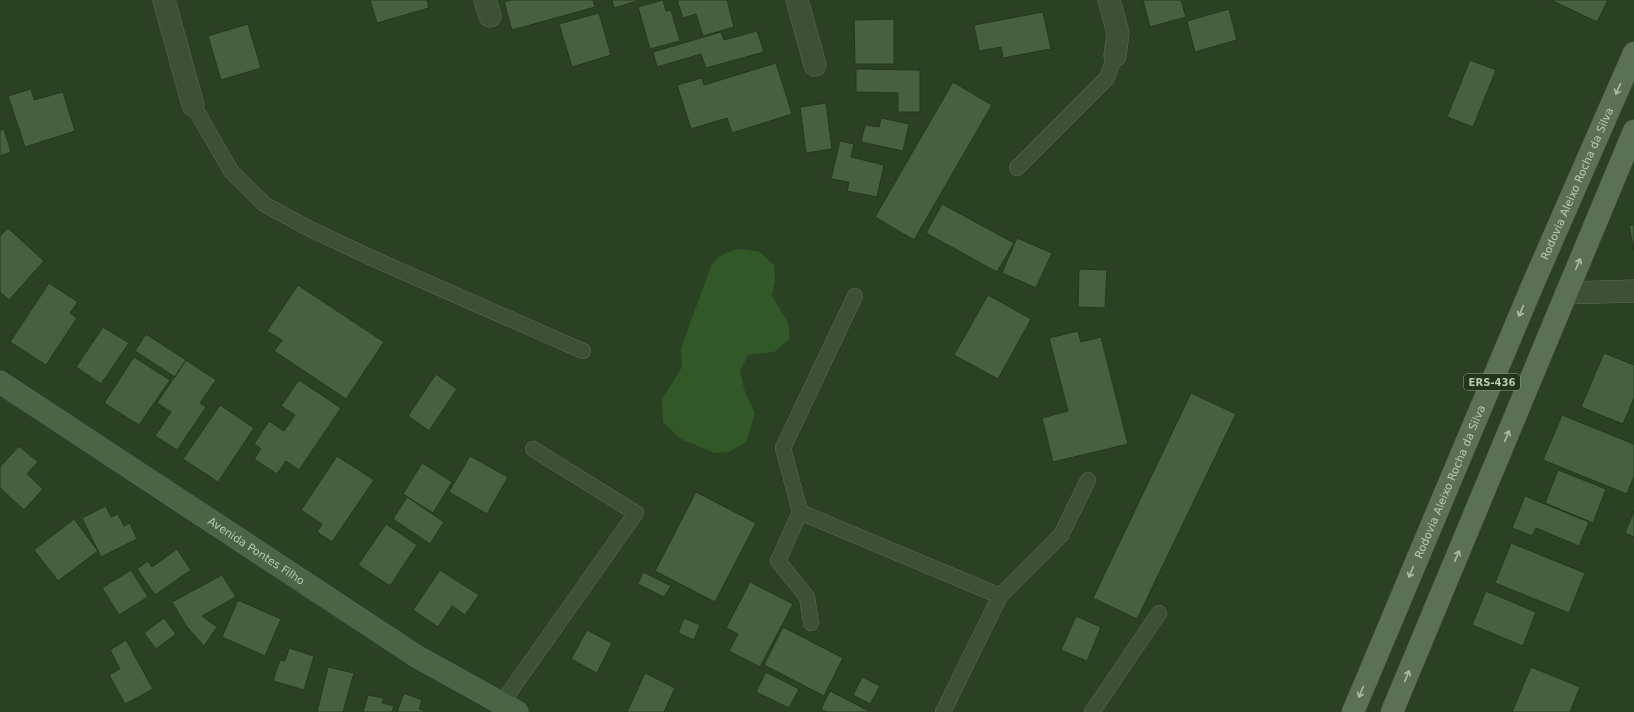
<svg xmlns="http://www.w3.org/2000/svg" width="1634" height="712" font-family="'DejaVu Sans',sans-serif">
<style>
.water{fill:#325828}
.building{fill:#47603f;stroke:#24381e}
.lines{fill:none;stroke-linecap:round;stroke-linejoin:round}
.lane-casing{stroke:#5b6e55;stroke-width:16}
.street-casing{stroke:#5b6e55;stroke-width:23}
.secondary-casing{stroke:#5b6e55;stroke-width:23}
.primary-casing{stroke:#495d44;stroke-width:23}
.lane{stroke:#3d5137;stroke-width:15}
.street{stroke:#3d5137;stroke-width:22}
.secondary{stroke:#4a6445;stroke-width:22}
.primary{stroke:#5b7155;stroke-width:22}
.oneway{stroke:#aabea6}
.labels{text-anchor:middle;stroke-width:4;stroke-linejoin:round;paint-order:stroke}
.shield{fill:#22361c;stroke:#8b9e86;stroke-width:1}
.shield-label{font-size:10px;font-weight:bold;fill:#b8cbb4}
.street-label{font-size:11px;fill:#b8cbb4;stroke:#22361c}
</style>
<rect width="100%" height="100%" fill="#2a4123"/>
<path class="water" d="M741,249l19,3 14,13 1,14 -3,17 16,26 2,17 -16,13 -26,3 -8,16 5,21 10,21 -9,29 -17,10 -14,1 -34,-14 -18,-17 -1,-23 20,-32 -1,-19 30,-82c7,-11 17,-15 30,-17z"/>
<path class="building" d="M370,0h57l2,8 -52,15z
M511,0h82l2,7 -83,23 -8,-28z
M612,0h25v1l-23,7z
M663,0l3,11 5,-1 9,31 -30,8 -12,-42z
M677,0h50l7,27 -31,9 -7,-22 -13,4z
M1143,0h38l5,17 -36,10z
M1551,0h57l-11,22z
M1229,9l8,31 -42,12 -8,-31z
M1043,12l8,37 -48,9 -2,-11 -22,4 -5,-26z
M599,13l12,42 -39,12 -13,-43z
M894,19v45h-39l-1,-44z
M248,24l13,44 -40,12 -13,-44z
M757,31l7,21 -58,16 -5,-14 -44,13 -4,-15 68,-20 3,8z
M1470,60l26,10 -23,57 -26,-10z
M776,63l16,51 -60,19 -5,-15 -36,11 -14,-44 25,-7 2,7z
M856,69l64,1v42h-22v-19l-42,-1z
M953,82l39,23 -78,135 -39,-23z
M31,89l3,11 29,-8 12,39 -50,16 -17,-51z
M826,103l6,46 -26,4 -6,-46z
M881,118l28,6 -6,27 -42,-9 4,-17 14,2z
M4,129l7,23 -11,4v-26z
M840,141l14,3 -3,13 33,8 -7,32 -30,-6 2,-9 -18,-3z
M942,204l72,39 -17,29 -71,-39z
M1629,225h5v26z
M8,228l36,33 -35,39 -9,-8v-56z
M1017,238l35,15 -16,35 -34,-15z
M1079,269l28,1 -2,38 -27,-1z
M49,283l29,19 -8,11 7,5 -31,47 -36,-23z
M298,285l86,57 -38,57 -72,-48 8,-11 -15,-9z
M988,295l43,24 -33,60 -44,-24z
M103,327l26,16 -28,41 -25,-17z
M1078,331l3,11 20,-5 27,107 -75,18 -11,-44 26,-7 -19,-73z
M146,334l40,26 -11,17 -40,-26z
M1604,353l30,12v33l-11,26 -42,-17z
M134,357l36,23 -31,45 -35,-22z
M186,360l30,20 -16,23 6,4 -29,43 -22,-14 16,-24 -14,-9z
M436,374l21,15 -28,42 -21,-15z
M299,380l42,28 -42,62 -13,-9 -9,13 -23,-15 7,-10 -7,-5 15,-23 15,10 11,-16 -14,-9z
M1191,393l45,21 -99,205 -44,-21z
M220,405l34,23 -36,54 -35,-23z
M1562,415l72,29v32l-7,18 -84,-34z
M19,446l19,16 -11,12 16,15 -19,21 -24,-22v-21z
M337,456l37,24 -42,62 -15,-10 5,-8 -21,-14z
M470,456l38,21 -21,37 -38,-22z
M422,463l30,19 -19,31 -30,-19z
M1558,470l48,19 -13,34 -48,-20z
M696,492l60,31 -41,79 -60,-31z
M1525,496l64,26 -10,24 -43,-18 -4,8 -20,-8z
M407,497l37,25 -14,22 -37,-25z
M106,506l5,11 7,-3 6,12 6,-3 7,16 -36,18 -19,-39z
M1634,511v26l-9,-4z
M74,519l24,32 -40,30 -24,-31z
M386,524l31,21 -27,41 -32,-21z
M1511,543l74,30 -16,40 -74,-30z
M177,549l14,21 -36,25 -18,-26 11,-8 4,6z
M131,570l17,27 -29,18 -17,-27z
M440,570l39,25 -14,20 -13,-9 -14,21 -25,-17z
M643,572l28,14 -7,11 -26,-13z
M222,575l14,22 -34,19 15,11 -13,19 -17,-19 -15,-25z
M750,582l43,22 -33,63 -31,-16 9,-17 -12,-6z
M1486,591l50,21 -13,34 -51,-21z
M238,600l43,19 -16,37 -43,-19z
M1076,616l25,11 -14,34 -26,-11z
M164,618l12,16 -20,15 -12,-16z
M684,618l16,7 -6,15 -16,-7z
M783,627l60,31 -19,38 -60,-31z
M587,630l25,13 -15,30 -26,-14z
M126,640l27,49 -28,15 -16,-29 11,-6 -10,-19z
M289,648l25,8 -10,34 -31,-9 7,-21 5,1z
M328,667l26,6 -11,39h-26z
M1531,667l49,20 -10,25h-58z
M766,672l33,17 -10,19 -33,-16z
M645,673l30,15 -11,24h-37z
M862,677l18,9 -10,18 -17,-9z
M830,691l41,21h-44l-6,-3z
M404,693l18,7 -3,9 9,3h-31z
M368,695l16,3 -2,5 12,3 -2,6h-29z"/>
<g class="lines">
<g class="lane-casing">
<path id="lane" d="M193,105l38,66 33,33 42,23 70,33 207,91
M1017,168l90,-90 8,-22
M800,512l-17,-64 72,-152
M811,623l-4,-26 -29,-36 22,-49 200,84
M501,704l135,-191 -103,-64
M943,712l57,-116 61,-61 27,-55
M1092,712l67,-99"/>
</g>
<g class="street-casing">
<path id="street" d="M164,0l29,105
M485,0l5,16
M797,0l18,65
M1109,0l9,33 -3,23
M1566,293l68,-2"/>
</g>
<g class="secondary-casing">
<g id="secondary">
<path id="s1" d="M0,382l416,274 101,56"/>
</g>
</g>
<g class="primary-casing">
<g id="primary">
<path id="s2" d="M1353,712l180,-428 101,-231"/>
<path d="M1392,712l242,-581"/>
</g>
</g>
<use href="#lane" class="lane"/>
<use href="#street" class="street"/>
<use href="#secondary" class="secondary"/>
<use href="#primary" class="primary"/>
</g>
<defs><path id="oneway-shaft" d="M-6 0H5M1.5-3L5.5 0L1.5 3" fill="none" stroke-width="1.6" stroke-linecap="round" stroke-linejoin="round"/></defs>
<g class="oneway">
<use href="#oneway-shaft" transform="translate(1618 89) rotate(114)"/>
<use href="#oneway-shaft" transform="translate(1578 264) rotate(-67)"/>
<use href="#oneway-shaft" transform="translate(1521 311) rotate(113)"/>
<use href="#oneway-shaft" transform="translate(1507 436) rotate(-67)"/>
<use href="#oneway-shaft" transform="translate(1457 556) rotate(-67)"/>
<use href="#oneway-shaft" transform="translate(1411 572) rotate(113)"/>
<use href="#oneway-shaft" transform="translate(1407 676) rotate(-67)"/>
<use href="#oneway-shaft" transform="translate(1361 692) rotate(113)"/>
</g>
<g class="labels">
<rect class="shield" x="1464" y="374" width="56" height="16" rx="3"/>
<g class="shield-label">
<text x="1492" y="386">ERS-436</text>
</g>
<g class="street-label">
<text dy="4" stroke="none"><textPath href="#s2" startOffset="574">Rodovia Aleixo Rocha da Silva</textPath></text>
<text dy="4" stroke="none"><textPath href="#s2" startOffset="250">Rodovia Aleixo Rocha da Silva</textPath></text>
<text dy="4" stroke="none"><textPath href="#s1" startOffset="307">Avenida Pontes Filho</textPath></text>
</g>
</g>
</svg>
